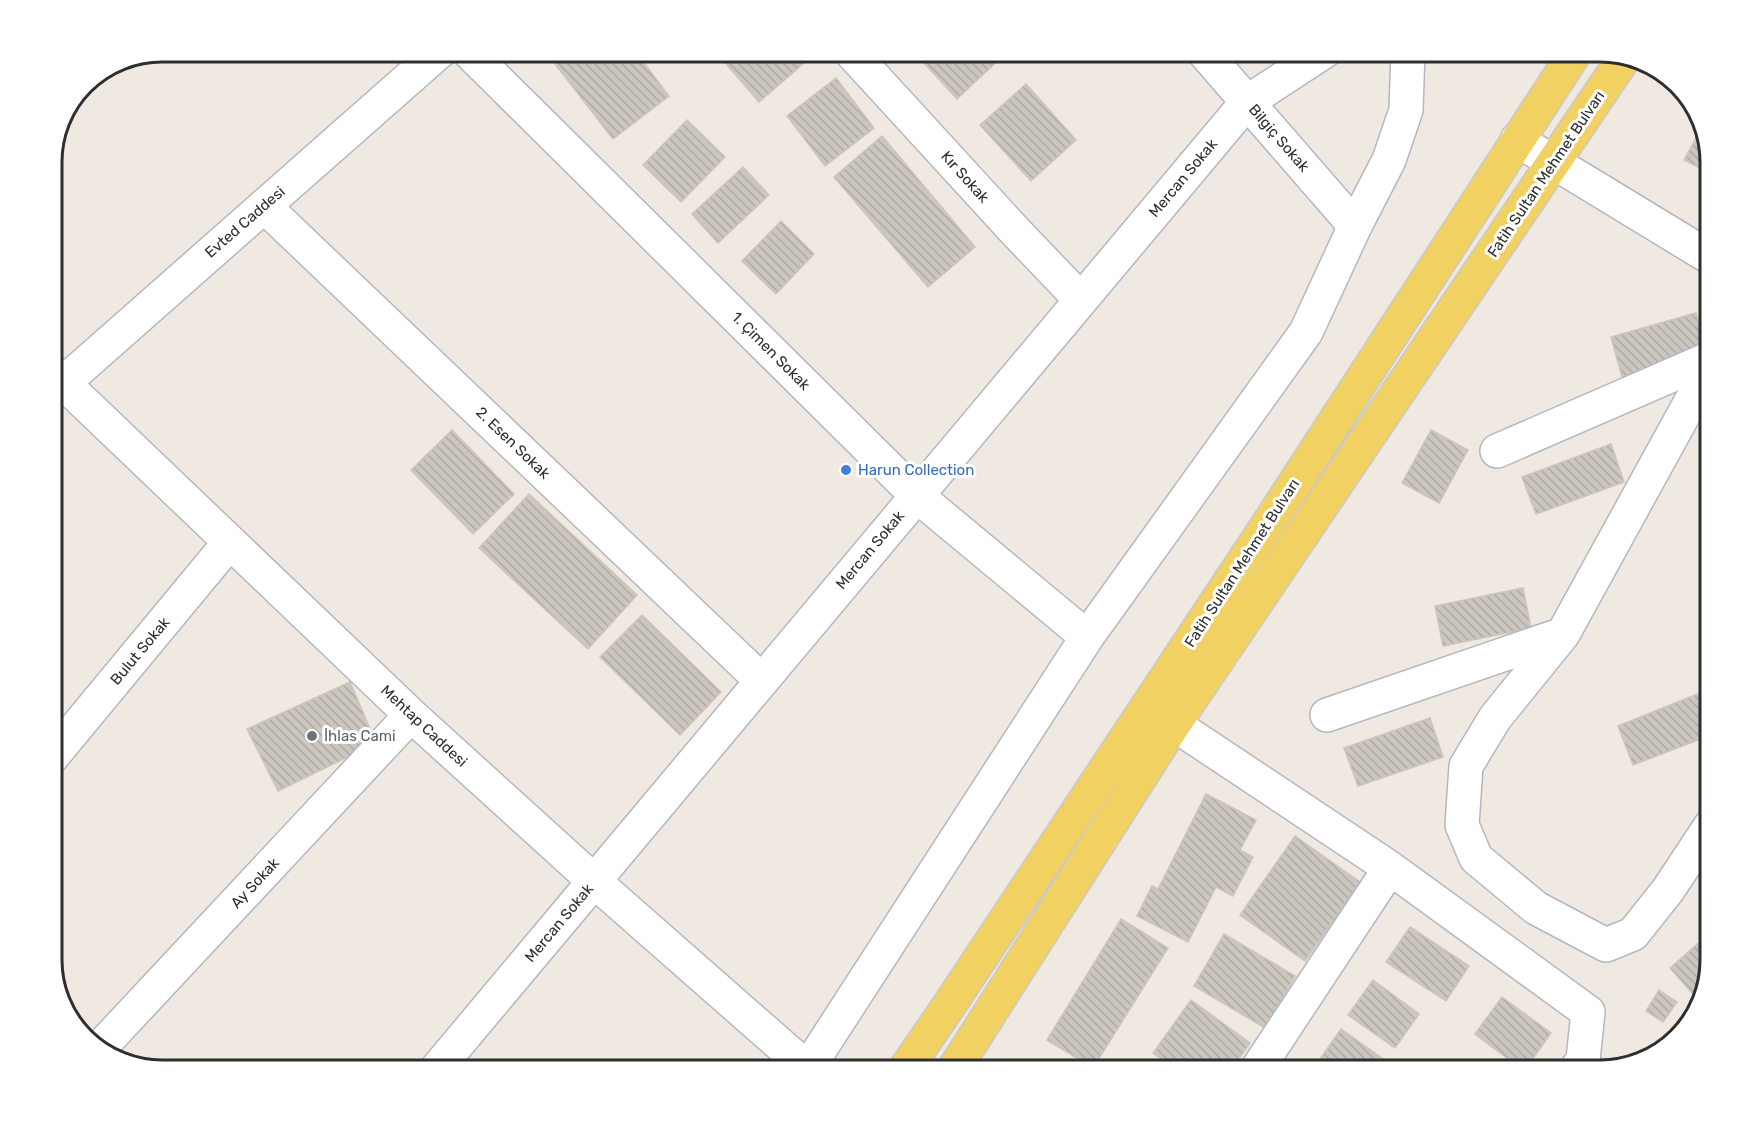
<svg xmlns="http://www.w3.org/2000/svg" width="1762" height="1122" font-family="Rubik,sans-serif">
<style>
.building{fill:url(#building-back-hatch);stroke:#cbc5ba;stroke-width:1.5}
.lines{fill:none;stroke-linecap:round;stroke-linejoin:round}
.minor-casing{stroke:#b4b7c1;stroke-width:36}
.major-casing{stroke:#c9c9c9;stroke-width:36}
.minor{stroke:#fff;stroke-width:33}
.major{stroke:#f2d163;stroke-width:33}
.shop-dot{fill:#3f7fe0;stroke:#fff;stroke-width:2}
.worship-dot{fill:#6b7280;stroke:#fff;stroke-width:2}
.labels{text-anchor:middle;stroke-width:6;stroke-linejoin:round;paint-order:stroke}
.street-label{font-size:15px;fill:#2e2e2e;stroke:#fff}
.shop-label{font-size:15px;fill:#366cbe;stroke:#fff;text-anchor:start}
.worship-label{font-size:15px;fill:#5b616d;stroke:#fff;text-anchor:start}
.rim{fill:none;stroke:#2e2e2e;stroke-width:3}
</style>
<defs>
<pattern id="building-back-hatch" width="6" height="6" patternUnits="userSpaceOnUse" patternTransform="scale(1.5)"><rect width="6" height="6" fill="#cbc7bf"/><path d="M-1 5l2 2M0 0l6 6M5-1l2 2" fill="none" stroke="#afaba4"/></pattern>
</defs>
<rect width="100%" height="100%" fill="#efe9e1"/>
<path class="building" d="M554,51h81l34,45 -56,43 -65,-84z
M715,51h79l10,12 -45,39z
M913,51h87l4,4 -47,44z
M836,78l38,50 -49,38 -38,-50z
M1026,84l50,56 -45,41 -51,-56z
M687,120l38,37 -44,45 -38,-37z
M1702,127l9,34 -1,12 -26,-13z
M882,136l93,111 -47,40 -94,-110z
M743,167l26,28 -51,48 -26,-29z
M781,221l33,33 -38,40 -34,-33z
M1696,313l11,41 -85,23 -11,-40z
M452,430l62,64 -41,40 -62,-64z
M1431,430l37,20 -29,53 -37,-20z
M1611,444l13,38 -88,32 -14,-37z
M529,494l108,101 -49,54 -109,-101z
M1523,588l8,40 -88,18 -8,-40z
M642,615l79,77 -41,43 -80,-78z
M350,682l26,61 -98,48 -31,-62z
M1705,691l6,16v28l-78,30 -15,-39z
M1430,718l13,39 -85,29 -14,-38z
M1206,794l50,26 -16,30 13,7 -20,39 -17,-9 -28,55 -51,-26 15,-30 6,3z
M1295,836l65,46 -55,79 -65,-46z
M1121,919l47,29 -75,120 -46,-28z
M1410,927l59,39 -23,35 -60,-39z
M1711,932v29l-12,40 -29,-33z
M1224,934l71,42 -30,52 -71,-42z
M1373,980l46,34 -24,34 -47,-33z
M1659,990l18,12 -14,20 -17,-11z
M1502,997l49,36 -27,38 -49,-37z
M1191,1000l59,43 -20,28h-52l-25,-18z
M1341,1029l59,42h-77l-8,-5z"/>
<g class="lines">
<g class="minor-casing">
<path id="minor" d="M468,51l448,444 171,142
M850,51l165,180 66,69
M1203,51l152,175
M1517,140l194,118
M264,206l498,475
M51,371l360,344 183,166 214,188
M51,394l389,-343
M1497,451l214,-93
M1563,634l-68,84 -29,48 -4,59 14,33 60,50 70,37 27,-11 35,-44 43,-65
M1151,709l239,159 198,144 -5,48 -8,11
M1327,715l236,-81 148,-269
M51,758l178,-215
M98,1050l313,-335
M435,1071l812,-969 78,-51
M806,1071l281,-434 219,-305 49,-106 34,-66 17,-50 2,-59
M1256,1071l134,-203"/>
</g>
<g class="major-casing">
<path id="major" d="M904,1071l44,-64 317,-478 311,-478
M953,1071l221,-347 450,-666"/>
</g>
<use href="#minor" class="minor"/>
<use href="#major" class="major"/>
</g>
<circle class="shop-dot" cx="846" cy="470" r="6"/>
<circle class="worship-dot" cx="312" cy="736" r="6"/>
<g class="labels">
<g class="street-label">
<text transform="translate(1279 138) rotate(49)" y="5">Bilgiç Sokak</text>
<text transform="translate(1546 174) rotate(-56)" y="5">Fatih Sultan Mehmet Bulvarı</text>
<text transform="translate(965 177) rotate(48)" y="5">Kır Sokak</text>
<text transform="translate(1183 178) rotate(-50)" y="5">Mercan Sokak</text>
<text transform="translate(245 222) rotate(-41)" y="5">Evted Caddesi</text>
<text transform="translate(771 351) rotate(45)" y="5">1. Çimen Sokak</text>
<text transform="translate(513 443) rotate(44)" y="5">2. Esen Sokak</text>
<text transform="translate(870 550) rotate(-50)" y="5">Mercan Sokak</text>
<text transform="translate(1242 563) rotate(-57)" y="5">Fatih Sultan Mehmet Bulvarı</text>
<text transform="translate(140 651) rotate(-50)" y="5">Bulut Sokak</text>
<text transform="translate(424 726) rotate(43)" y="5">Mehtap Caddesi</text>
<text transform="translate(255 883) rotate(-47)" y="5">Ay Sokak</text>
<text transform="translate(559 923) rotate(-50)" y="5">Mercan Sokak</text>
</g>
<g class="shop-label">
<text x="858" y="475">Harun Collection</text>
</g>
<g class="worship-label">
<text x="324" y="741">İhlas Cami</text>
</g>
</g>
<path d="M0 0H1762V1122H0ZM162 62H1600A100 100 0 0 1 1700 162V960A100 100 0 0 1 1600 1060H162A100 100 0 0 1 62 960V162A100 100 0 0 1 162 62Z" fill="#fff" fill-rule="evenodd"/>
<path class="rim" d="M162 62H1600A100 100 0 0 1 1700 162V960A100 100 0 0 1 1600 1060H162A100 100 0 0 1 62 960V162A100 100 0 0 1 162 62Z"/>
</svg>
